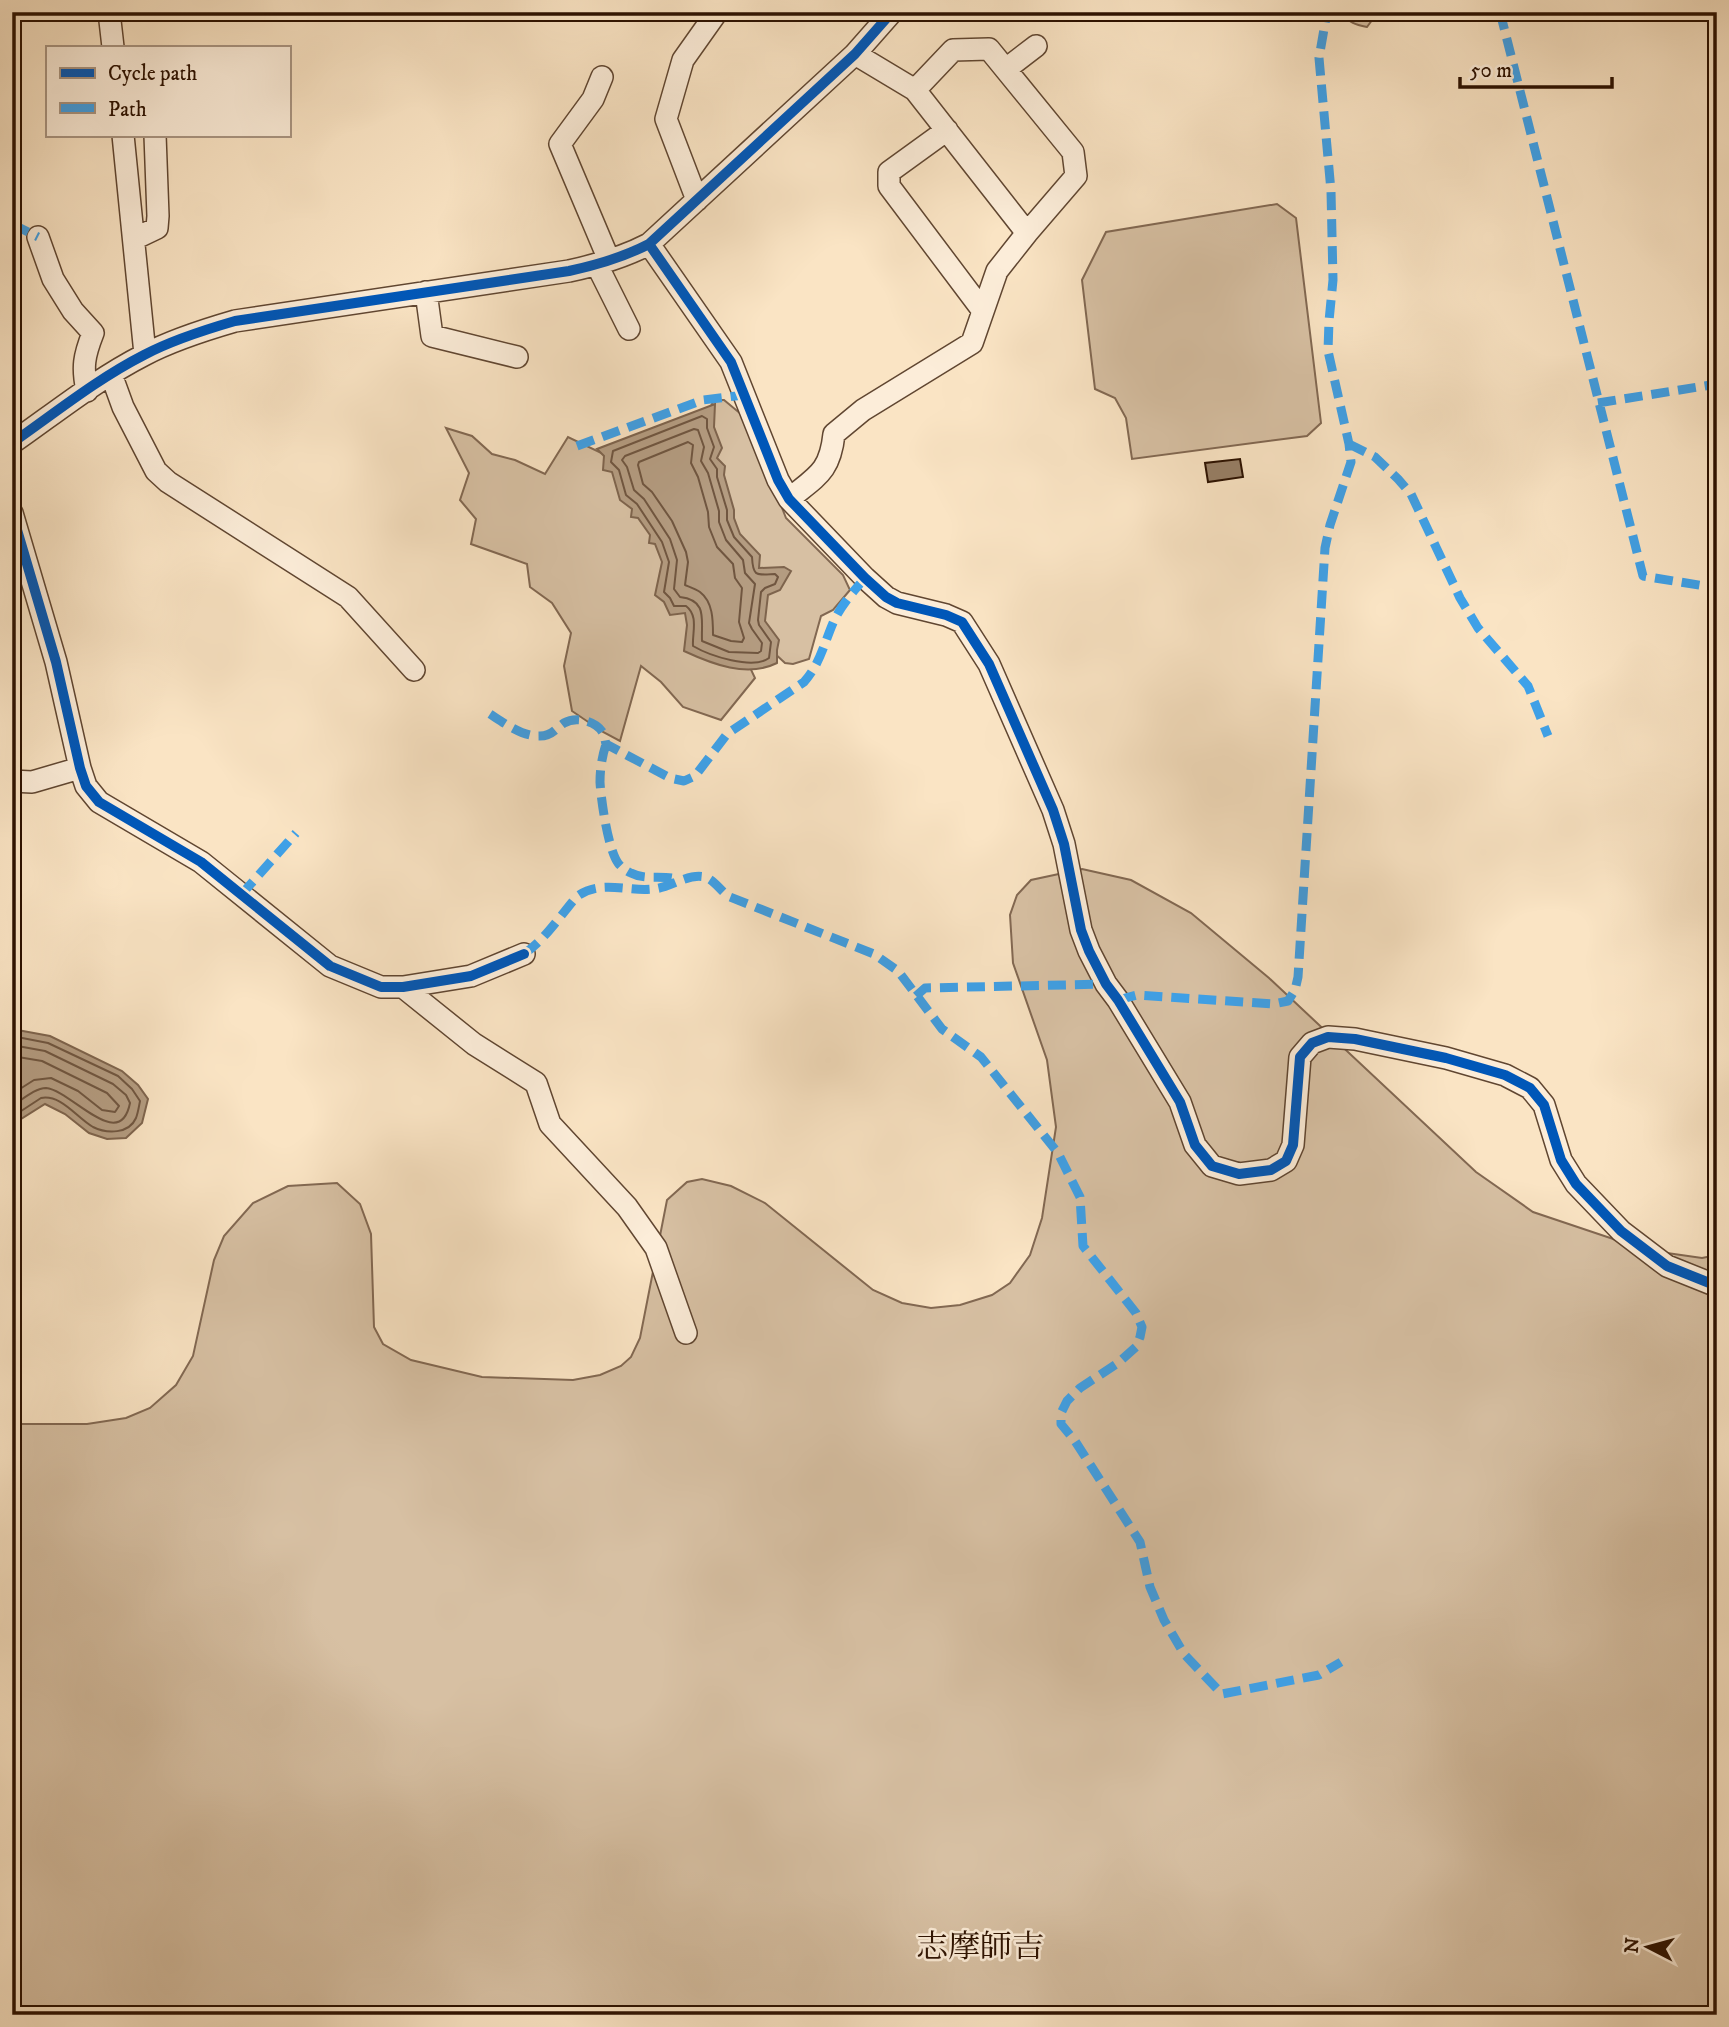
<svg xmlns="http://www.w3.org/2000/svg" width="1729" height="2027" font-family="'IM FELL DW Pica','Noto Serif JP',serif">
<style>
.green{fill:#d7c0a3;stroke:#826852;stroke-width:2}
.water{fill:#b49c81;stroke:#7e644d;stroke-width:2}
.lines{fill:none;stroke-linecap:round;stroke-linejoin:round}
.shore{stroke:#705640;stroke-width:2}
.building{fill:#977f66;stroke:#2c1100;stroke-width:2}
.minor-casing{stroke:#604631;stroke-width:24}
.minor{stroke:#fcedd9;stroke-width:21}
.quiet{stroke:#3ea1e9;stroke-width:9;stroke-dasharray:18 9;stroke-linecap:butt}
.cycleway-casing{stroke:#fcedd9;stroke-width:15}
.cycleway{stroke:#0057b8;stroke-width:10}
.labels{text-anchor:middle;stroke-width:5;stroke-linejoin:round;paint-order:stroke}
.quarter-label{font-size:32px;fill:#2c1100;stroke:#fcedd9}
</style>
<rect width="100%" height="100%" fill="#fae4c4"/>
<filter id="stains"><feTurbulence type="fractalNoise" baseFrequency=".00286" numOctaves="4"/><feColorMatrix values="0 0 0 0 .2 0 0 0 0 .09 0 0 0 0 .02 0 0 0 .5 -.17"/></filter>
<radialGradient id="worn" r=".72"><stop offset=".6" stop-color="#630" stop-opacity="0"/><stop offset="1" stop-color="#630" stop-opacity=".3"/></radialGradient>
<path class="green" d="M1344,12h34l-11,15c-10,-2 -20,-4 -23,-15z
M1277,204l19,14 25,205 -14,13 -175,23 -6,-41 -11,-20 -20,-9 -13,-109 24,-48z
M714,400h10l23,19 39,99 57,57 7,15 -17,20 -12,6 -12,43 -16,5 -8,-1 -14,-13 -17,-81 -32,-70 -15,-85z
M446,428l26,8 20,18 23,6 30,14 23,-37 46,22 132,200 9,19 -34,42 -38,-13 -22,-25 -20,-16 -21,75 -17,-9 -31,-21 -8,-45 7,-33 -19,-30 -22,-16 -3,-23 -56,-20 5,-25 -16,-19 9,-27z
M1082,869l49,11 60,33 78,65 207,194 57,40 113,38 56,8 15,-3v760h-1705v-591h75l39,-6 24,-10 26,-23 17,-29 21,-96 10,-24 29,-33 35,-17 49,-3 23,21 11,30 3,93 9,17 28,16 71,17 91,3 27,-5 21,-9 10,-9 9,-19 27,-138 20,-18 15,-3 29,7 34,17 108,87 29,13 29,5 29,-3 32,-10 18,-12 20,-28 12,-37 14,-91 -9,-67 -34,-97 -3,-48 7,-20 14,-15z"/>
<path class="water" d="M715,404l-1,23 8,21 -5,10 8,8 -1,9 10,35v8l6,16 20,21 -1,13 25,-1 7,4 -11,19 -12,5 -3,26 14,19 -2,10v13c-30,15 -65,1 -93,-12l3,-26 -2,-12 -15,2 -6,-13 -9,-7 7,-33 -7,-18 -6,-1 1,-8 -12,-17 -7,-1 1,-8 -12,-9 -8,-28 -9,-2 1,-14 -7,-7z
M12,1029l38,7 72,35 16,14 10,14 -6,24 -16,15 -19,1 -18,-6 -24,-19 -20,-10 -27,17 -6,10z"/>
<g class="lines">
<path class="shore" d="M702,416l5,3v9l7,19 -4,12 7,10v8l10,33v10l7,17 18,20c1,20 4,18 23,17l3,3 -3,7 -10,4 -4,4 -3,28 1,5 12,17 -2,16c-16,12 -59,-2 -76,-12 -1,-13 6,-30 -7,-40h-12l-4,-8 -6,-6 5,-30 -7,-20 -25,-38 -11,-9 -7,-25 -8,-8 2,-11z
M694,429l4,1 6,17 -3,14 7,12 11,38v11l7,18 17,20 2,13 10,11 -6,39 3,6 10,14 -1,8 -3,2 -29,-1 -27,-11c-1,-21 6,-41 -22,-44l-6,-8 3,-29 -7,-21 -26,-40 -10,-9 -7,-23 -5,-7 3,-4z
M688,442l5,3 -2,18 7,14 10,35 1,15 8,20 16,17 2,14 7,10 -3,34 5,16 -2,4 -11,-1 -18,-6c0,-15 0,-33 -13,-43 -4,-3 -10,-5 -15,-7l3,-23 -2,-10 -14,-31 -20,-29 -9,-8 -5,-19 1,-3z
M12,1036l36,7 70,33 14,13 8,12c-1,5 -2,12 -4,17 -7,16 -29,16 -43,9 -16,-9 -32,-33 -52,-29l-29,19
M12,1045l33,6 68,33 13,11 4,8c-10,51 -59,-13 -84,-15 -11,0 -24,12 -34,18
M12,1056l30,5 65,32 12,13 -4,6 -13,-2 -24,-19 -27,-13 -17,2 -22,14"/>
</g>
<path class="building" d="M1240,459l3,18 -35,5 -3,-19z"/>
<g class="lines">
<g class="minor-casing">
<path id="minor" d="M109,12l4,35
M1006,69l30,-23
M602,77l-9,22 -33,45 49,116
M915,90l38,-40 36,-1 84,103 3,24 -49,57
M947,130l-58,42v14l94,125
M123,135l22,219
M697,200l-31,-81 17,-59 34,-48
M38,237l15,42 20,32 20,22c-9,23 -11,34 -6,58
M134,239l23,-11 1,-12 -3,-81
M649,244l82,118 47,118 11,19 76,79 21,19 11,6 49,12 16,7 27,42 64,146 11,34 17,86 8,21 17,33 12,16 62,102 15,43 17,21 27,8 32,-4 15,-9 7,-16 7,-88 12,-14 16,-6 27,2 91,19 59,17 25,13 14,17 17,55 15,24 45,47 46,35 50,20
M597,265l32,64
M426,292l6,44 85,21
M111,374l12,33 33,64 12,11 180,115 66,73
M12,443c43,-30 85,-64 132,-88 28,-15 60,-25 91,-34l334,-50c28,-6 55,-14 80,-27l206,-190 37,-42
M789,499c28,-23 41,-27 45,-65l29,-24 109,-67 25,-72 30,-38 -112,-143 -60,-36
M12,513l44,149 24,106 6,18 13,16 102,60 129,104 51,21h22l68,-11 53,-22
M12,781l20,1 48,-14
M403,987l71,57 62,39 14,41 77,83 29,41 30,85"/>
</g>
<use href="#minor" class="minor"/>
<path class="quiet" d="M1500,12l143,564 74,12
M12,224l26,13
M1598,403l119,-19
M1349,444l26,13 23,22 13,15 49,104 18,30 50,58 20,50
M577,446l126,-46 41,-5
M490,714c14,9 33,23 50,22 12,0 15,-7 24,-13 12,-7 32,-2 39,10 2,4 2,8 3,11l64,34 14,3 11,-5 32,-42 77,-52c16,-18 20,-38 29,-59 8,-18 20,-31 32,-45
M606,744c-4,13 -6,25 -6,38 1,18 8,67 18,81 2,3 9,9 13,10 15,8 33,1 48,7
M241,895l55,-62
M524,954c17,-12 28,-27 41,-43 4,-5 9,-12 14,-16 23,-15 50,-3 74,-6 17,-1 34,-16 52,-12 10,3 16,15 25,20l144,57 24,17 44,58 39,28 77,96 22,44 3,49 53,67 6,14 -2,10 -4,10 -18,16 -38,25 -13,13 -6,12v11l14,17 65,101 10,45 14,33 20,34 38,40 97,-19 22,-13
M916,996l9,-8 181,-4
M1118,1000l19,-5 137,9 14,-3 7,-11 3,-13 27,-429 5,-23 21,-63 -2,-18 -21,-93 1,-30 4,-41 -2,-89 -12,-133 8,-46"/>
<g class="cycleway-casing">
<path id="cycleway" d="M649,244l82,118 47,118 11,19 76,79 21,19 11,6 49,12 16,7 27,42 64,146 11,34 17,86 8,21 17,33 12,16 62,102 15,43 17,21 27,8 32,-4 15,-9 7,-16 7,-88 12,-14 16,-6 27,2 91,19 59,17 25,13 14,17 17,55 15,24 45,47 46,35 50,20
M12,443c43,-30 85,-64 132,-88 28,-15 60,-25 91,-34l334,-50c28,-6 55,-14 80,-27l206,-190 37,-42
M12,513l44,149 24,106 6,18 13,16 102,60 129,104 51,21h22l68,-11 53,-22"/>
</g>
<use href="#cycleway" class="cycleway"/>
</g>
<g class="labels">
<g class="quarter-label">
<text x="980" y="1957">志摩師吉</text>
</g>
</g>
<rect width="1729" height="2027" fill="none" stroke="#fae4c4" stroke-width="42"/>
<rect x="14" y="14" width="1701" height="1999" fill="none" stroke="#2c1100" stroke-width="3.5"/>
<rect x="21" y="21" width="1687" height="1985" fill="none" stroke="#2c1100" stroke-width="2"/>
<rect x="46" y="46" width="245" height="91" fill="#fcedd9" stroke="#a99582" stroke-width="2"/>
<rect x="60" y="68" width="35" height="10" fill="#0057b8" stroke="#a99582" stroke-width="2"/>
<text x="108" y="80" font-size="21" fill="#2c1100">Cycle path</text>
<rect x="60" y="103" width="35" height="10" fill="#3ea1e9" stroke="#a99582" stroke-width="2"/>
<text x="108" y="116" font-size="21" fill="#2c1100">Path</text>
<g transform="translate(1648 1947) rotate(276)" stroke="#fcedd9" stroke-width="5" paint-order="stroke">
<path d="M0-5L12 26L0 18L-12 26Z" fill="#2c1100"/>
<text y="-10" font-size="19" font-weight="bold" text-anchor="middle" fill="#2c1100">N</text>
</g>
<path d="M1460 77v10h152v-10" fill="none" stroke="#2c1100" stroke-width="3.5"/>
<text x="1470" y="77" font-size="21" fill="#2c1100" stroke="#fcedd9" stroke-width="5" paint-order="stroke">50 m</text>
<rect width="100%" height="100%" filter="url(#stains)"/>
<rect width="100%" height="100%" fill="url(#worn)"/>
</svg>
